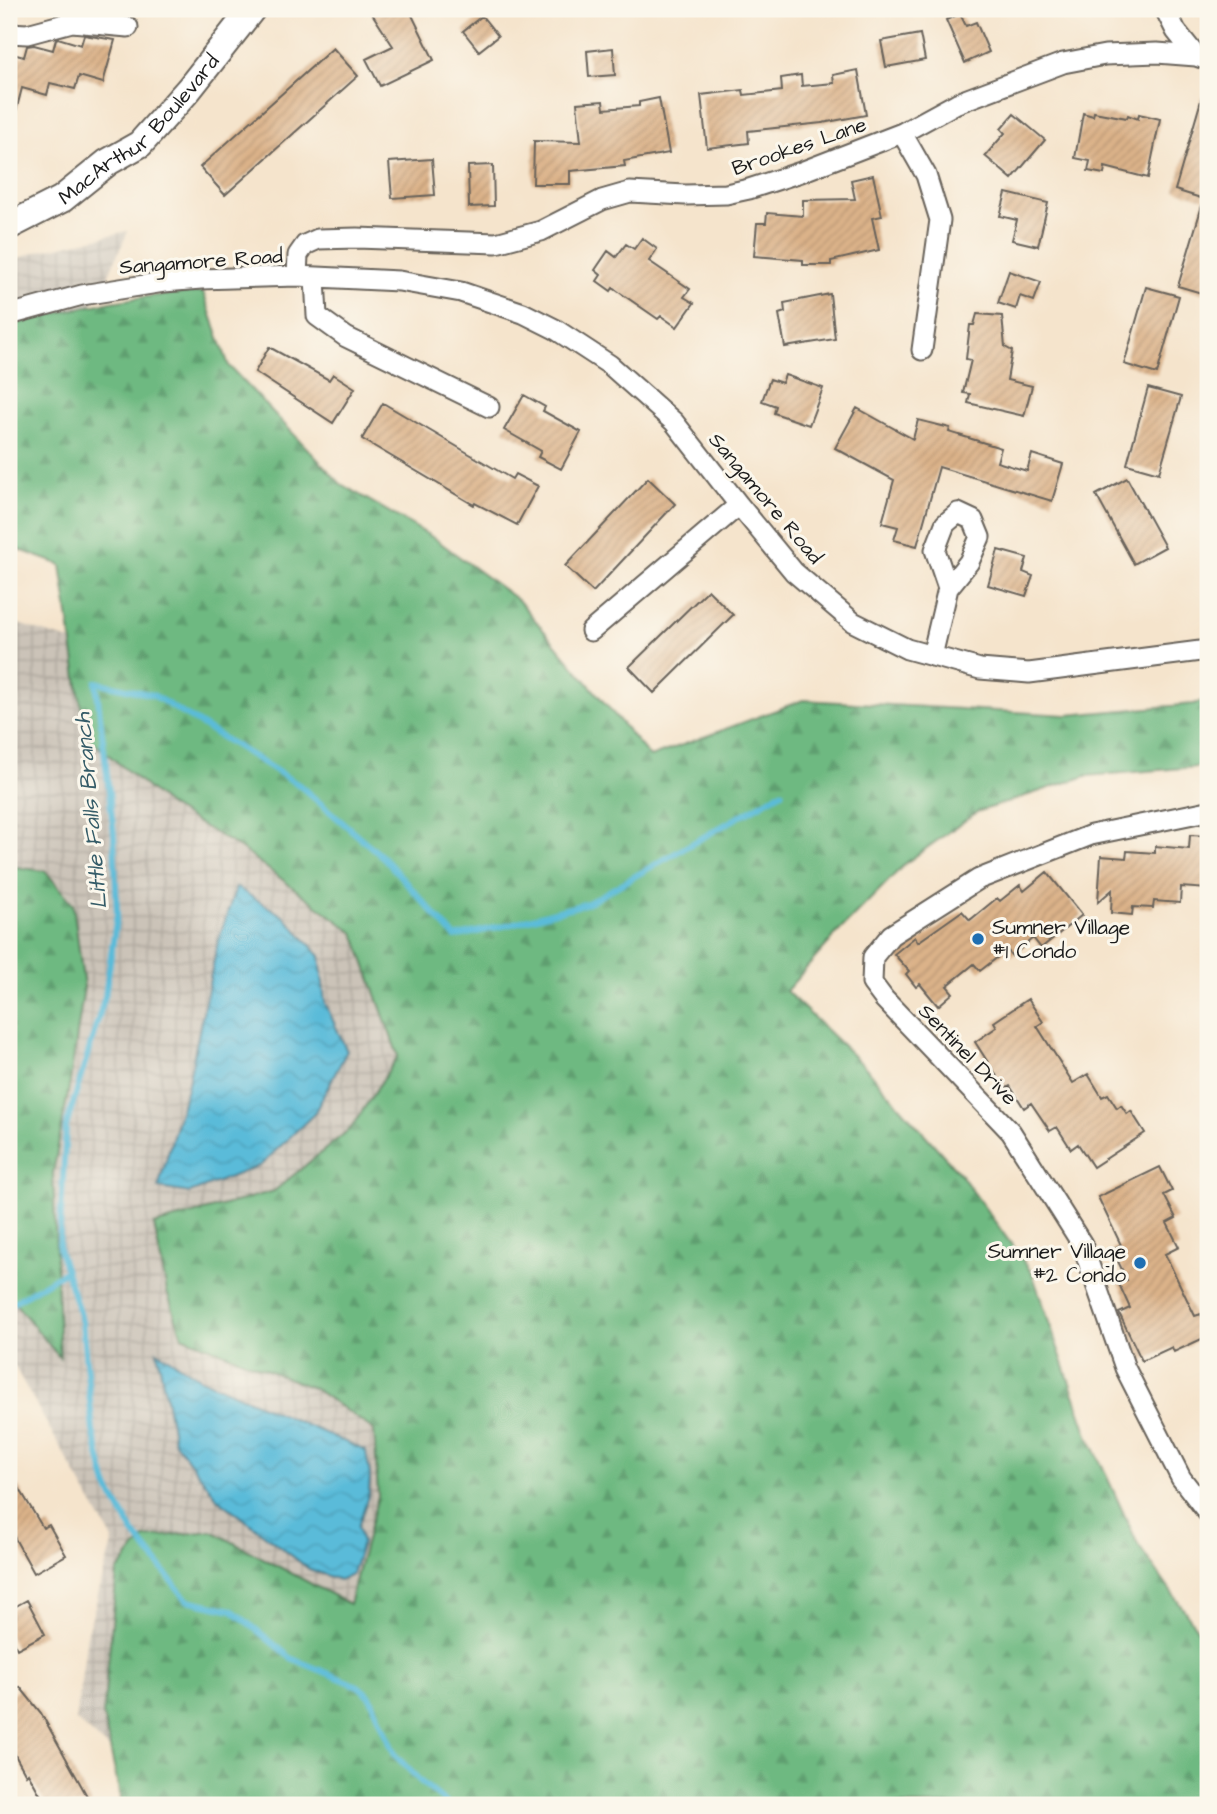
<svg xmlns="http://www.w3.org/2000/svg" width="1217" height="1814" font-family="'Architects Daughter',sans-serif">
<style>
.industrial{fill:url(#industrial-grid)}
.forest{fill:url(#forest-firs);stroke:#456a4e;stroke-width:2}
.water{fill:url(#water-waves);stroke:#3b6c7a;stroke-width:2}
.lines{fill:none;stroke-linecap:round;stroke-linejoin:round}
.stream{stroke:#5abbd9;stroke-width:6}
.building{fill:url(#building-hatch)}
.minor-casing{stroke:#68625a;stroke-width:23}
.major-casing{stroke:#68625a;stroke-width:30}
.minor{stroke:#fff;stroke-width:19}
.major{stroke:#fff;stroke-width:26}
.poi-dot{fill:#1f6fb2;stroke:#fbf7ec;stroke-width:2.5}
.labels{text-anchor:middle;stroke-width:6;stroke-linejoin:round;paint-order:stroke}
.street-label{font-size:21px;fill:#1c1c1c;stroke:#fbf7ec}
.poi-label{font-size:21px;fill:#1c1c1c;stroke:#fbf7ec;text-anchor:start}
.water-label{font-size:23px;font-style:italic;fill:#355c68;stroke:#fbf7ec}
</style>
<defs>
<pattern id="industrial-grid" width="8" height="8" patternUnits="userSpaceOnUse" patternTransform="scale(1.75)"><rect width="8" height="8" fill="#cbc3b8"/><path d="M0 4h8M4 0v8" fill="none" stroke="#aea79e"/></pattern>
<pattern id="forest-firs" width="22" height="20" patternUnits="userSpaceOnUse" patternTransform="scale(1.75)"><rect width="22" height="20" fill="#6eb981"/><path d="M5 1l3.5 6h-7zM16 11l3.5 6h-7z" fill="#5f9e6f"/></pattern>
<pattern id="water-waves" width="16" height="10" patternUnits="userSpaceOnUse" patternTransform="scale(1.75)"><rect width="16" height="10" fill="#5abbd9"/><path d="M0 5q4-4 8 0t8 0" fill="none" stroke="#4ea0ba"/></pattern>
<pattern id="building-hatch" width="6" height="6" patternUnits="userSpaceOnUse" patternTransform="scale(1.75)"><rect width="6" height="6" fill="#dbb289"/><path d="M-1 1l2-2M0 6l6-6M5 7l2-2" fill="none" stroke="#bb9876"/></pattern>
</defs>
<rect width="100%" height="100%" fill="#fbf7ec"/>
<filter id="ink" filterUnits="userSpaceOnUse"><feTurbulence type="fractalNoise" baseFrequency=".0143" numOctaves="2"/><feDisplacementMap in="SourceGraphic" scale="14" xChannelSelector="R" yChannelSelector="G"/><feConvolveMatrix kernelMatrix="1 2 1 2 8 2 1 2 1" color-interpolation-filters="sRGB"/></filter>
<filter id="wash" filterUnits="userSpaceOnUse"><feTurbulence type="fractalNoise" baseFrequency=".00686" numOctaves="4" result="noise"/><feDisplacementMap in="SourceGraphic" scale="28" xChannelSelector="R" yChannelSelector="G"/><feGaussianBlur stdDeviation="1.57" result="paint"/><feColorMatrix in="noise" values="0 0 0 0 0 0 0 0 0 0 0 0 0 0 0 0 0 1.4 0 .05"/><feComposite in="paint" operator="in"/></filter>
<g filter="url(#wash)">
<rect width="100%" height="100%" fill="#f5e4cc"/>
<path class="industrial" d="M128,231l-23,52 -31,48 -65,129v-198l27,-10z
M9,621l114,36 314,259 -48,706 -242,160 -71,-62 11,-85 26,-95 -100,-176 -4,2z"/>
<path class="forest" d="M203,292l26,74 112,118 93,54 85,63 131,156 153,-57 264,15 127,-11 14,-5v67l-122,10 -109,36 -71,51 -65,66 -55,62 79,76 96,108 71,98 56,162 50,110 63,89 7,5v166h-1086l-19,-90 14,-143 27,-34 68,-7 137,73 29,-108 -4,-66 -59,-41 -133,-53 -15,-44 -13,-67 120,-34 77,-63 47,-72 -44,-123 -114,-85 -71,-42 -84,-71 -24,-170 -52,-19v-220c64,-19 128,-31 194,-34z
M9,866l36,5 28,33 11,83 -14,95 -17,91 7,185 -51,-62z"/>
<path class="water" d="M236,887l49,30 35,39 5,47 22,48 -33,63 -53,51 -71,28 -32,-5 29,-100 31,-147z
M157,1351l44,28 165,72 4,24 -1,18 -11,34 4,16 -10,31 -13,6 -30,-11 -91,-70 -44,-58z"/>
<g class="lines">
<path class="stream" d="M9,1305l57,-34
M449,1805l-28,-23 -26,-27 -25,-59 -12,-10 -67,-28 -59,-48 -45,-10 -54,-68 -26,-46 -14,-55 -11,-109 -23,-73 7,-122 39,-131 12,-82 -3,-80 -18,-152 57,13 146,90 85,73 71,79 56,-13 77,-21 194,-111"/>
</g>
<g id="blocks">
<path class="building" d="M369,9h40l25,51 -54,26 -14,-27 27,-13z
M960,14l6,12 10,-4 13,30 -24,11 -19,-43z
M482,16l16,20 -19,15 -16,-20z
M920,34l5,26 -39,7 -5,-26z
M84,35l31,5 -12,43 -24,-7 -4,13 -25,-6 -3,12 -25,-7 -8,31 -5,-1v-65l15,4 3,-11 7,-1 19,5 3,-11 2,-1 23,7z
M333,48l25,28 -133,119 -25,-28z
M613,48l2,27 -26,2 -2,-26z
M858,70l8,45 -44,8 -74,8 1,12 -42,5 -6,-53 42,-5 1,5 38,-4 -1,-13 20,-3 1,11 32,-3 -1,-8z
M1204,90l4,1v204l-30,-9 26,-87 -29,-9z
M659,98l10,55 -45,8 1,5 -55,5v13h-37l1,-43 47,1 -4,-39 26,-2 1,8 35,-3v-4z
M1094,112l33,6 1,-3 10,4 1,-5 21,5 -12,59 -43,-11 -1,7 -16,-3 2,-10 -15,-3 8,-45 10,3z
M1014,114l31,26 -33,39 -27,-23 20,-23 -4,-4z
M432,159l3,36 -43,3 -3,-36z
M493,165l1,41 -25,1 -1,-41z
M873,175l9,41 -10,2 7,32 -48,11v4h-28v-5l-49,-4 3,-33h9l1,-10 36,3v-16l52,-1 -4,-19z
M1006,193l42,10 -10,43 -26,-6 5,-20 -17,-4z
M642,238l15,11 -8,12 41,28 -6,8 10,6 -17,24 -16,-11 -3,3 -45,-31 -2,3 -14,-10 4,-6 -6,-5 13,-19 8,6 10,-13 8,5z
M1009,271l32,11 -7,19 -14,-5 -4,13 -18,-6z
M1146,287l33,9 -22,78 -33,-10z
M830,294l5,45 -50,8 -6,-33 6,-2 -1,-9z
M977,314l25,2 3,31 7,4 -5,29 25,6 -8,30 -56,-13 2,-9 -7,-1 8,-33 -5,-1 4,-34h4z
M269,347l60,33 4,-6 22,14 -22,35 -78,-51z
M785,375l38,13 -14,37 -35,-12 2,-7 -14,-5 8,-22 12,4z
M1148,388l33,9 -22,76 -32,-9z
M524,395l21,12 -2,4 38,21 -20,37 -23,-12 3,-6 -37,-21z
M383,403l129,76 3,-5 23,12 -21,39 -42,-22 -1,2 -112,-66z
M857,408l56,31 5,-19 32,8 -1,4 52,16 -4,14 30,9 5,-17 31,10 -11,37 -113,-34 -22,79 -23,-6 4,-13 -16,-4 12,-43 -59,-32z
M648,478l27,26 -82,88 -28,-26z
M1127,478l38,69 -31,17 -38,-69z
M998,550l29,8 -4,14 10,4 -7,20 -38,-11z
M708,590l25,25 -79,78 -25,-26z
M1190,835l18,1v53l-27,-2 -1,16 -26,-2 -1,7 -20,-1 -1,8 -21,-2 1,-23 -14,12 3,-46 25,2 1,-7 28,2v-7l34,3z
M1047,872l35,43 -41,33 -8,-10 -21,18 -5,-6 -27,21 -6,-7 -27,22 6,7 -15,13 -18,-22 -4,3 -10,-13 3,-3 -15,-17 21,-17 3,5 44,-31 8,9 27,-22 3,3 20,-16 4,6z
M1028,999l15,23 -6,4 36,57 15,-9 14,23 6,-3 9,14 4,-3 6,9 4,-3 14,22 -52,34 -15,-23 -7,5 -14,-22 -7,4 -19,-28 -7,5 -14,-22 -5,3 -30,-47 22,-15 -3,-5z
M1160,1167l12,24 -8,4 12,23 -9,5 12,24 -14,7 30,62 6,-2 7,15v7l-34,16 -2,-5 -30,14 -23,-48 11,-5 -11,-24 8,-4 -15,-31 9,-4 -23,-48z
M9,1471l34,57 6,-3 17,30 -32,18 -20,-36 -5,3z
M27,1600l18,34 -28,15 -8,-14v-25z
M20,1687l21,26 51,92h-46l-18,-32 -2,2 -17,-31v-48z"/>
</g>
</g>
<g filter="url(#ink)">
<use href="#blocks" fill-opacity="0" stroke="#68625a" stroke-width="2"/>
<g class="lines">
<g class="minor-casing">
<path id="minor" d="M1165,9l11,22 20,25
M9,33l18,1 45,-12 56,5
M902,133l24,42 14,45 -18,130
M297,276l1,-21 7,-10 13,-6 39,-1 139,5 45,-12 61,-31 28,-8 55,3 41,-1 23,-5 52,-17 101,-39 55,-30 106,-40 42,-8 52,-2 39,3 12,4
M315,278l2,38 29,21 143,70
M9,315l73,-20 82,-13 37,-3 96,-3 102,5 62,11 62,21 32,16 55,36 64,57 65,83 55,67 59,50 54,27 73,20 49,4 179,-23
M591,631l148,-126
M932,656l16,-68 21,-26 11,-25 -7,-17 -15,-7 -13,11 -10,26 13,38
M1208,811l-117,24 -112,44 -88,56 -18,22 -1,26 12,16 127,133 71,112 43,124 56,110 27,35"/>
</g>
<g class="major-casing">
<g id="major">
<path id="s1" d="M9,226l53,-27 46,-37 32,-18 49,-55 63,-80"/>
</g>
</g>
<use href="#minor" class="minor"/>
<use href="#major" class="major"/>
</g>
</g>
<g class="poi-dot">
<circle cx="978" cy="939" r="7"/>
<circle cx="1140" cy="1263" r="7"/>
</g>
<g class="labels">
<g class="street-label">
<text dy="7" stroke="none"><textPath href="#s1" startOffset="164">MacArthur Boulevard</textPath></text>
<text transform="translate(799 146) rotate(-19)" y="7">Brookes Lane</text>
<text transform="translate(201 261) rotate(-4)" y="7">Sangamore Road</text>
<text transform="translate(766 498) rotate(50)" y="7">Sangamore Road</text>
<text transform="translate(968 1054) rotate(46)" y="7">Sentinel Drive</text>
</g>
<g class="poi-label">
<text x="992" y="934">Sumner Village<tspan x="992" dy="24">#1 Condo</tspan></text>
<text x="1126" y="1258" text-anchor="end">Sumner Village<tspan x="1126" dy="24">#2 Condo</tspan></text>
</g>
<g class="water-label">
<text transform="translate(90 811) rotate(-95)" y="8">Little Falls Branch</text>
</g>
</g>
<rect width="1217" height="1814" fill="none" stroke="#fbf7ec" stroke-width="35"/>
</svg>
